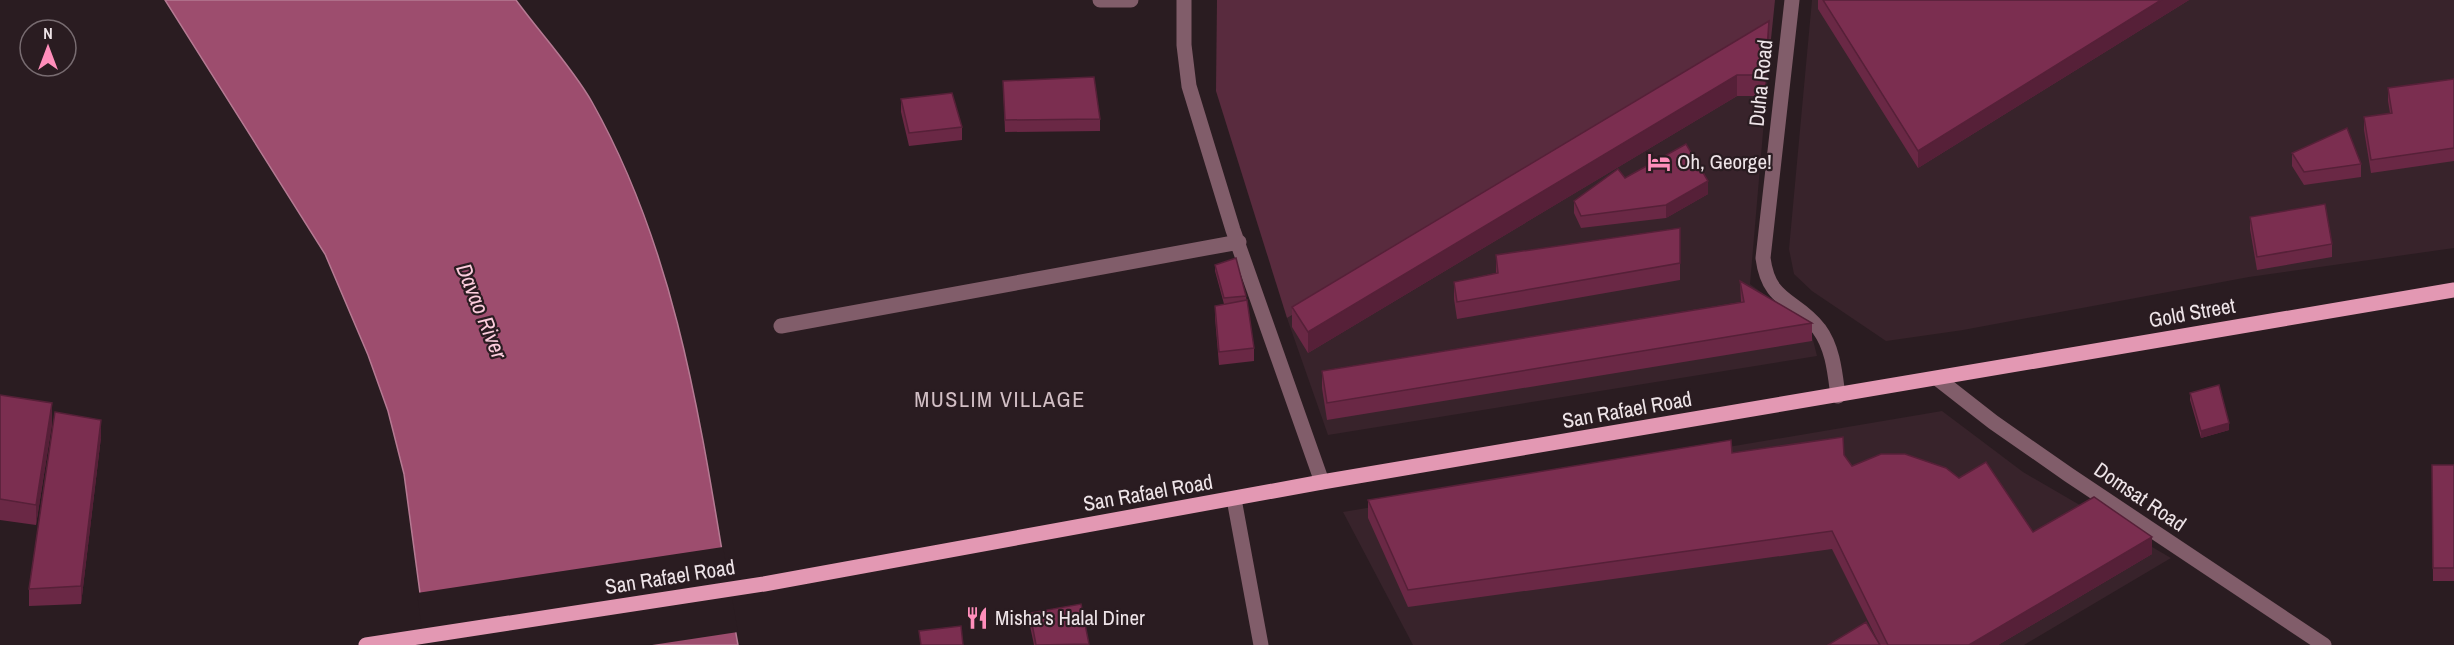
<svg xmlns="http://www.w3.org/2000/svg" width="2454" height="645" font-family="'Archivo Narrow',sans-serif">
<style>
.built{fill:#38232b}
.green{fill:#592b3e}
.water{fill:#9d4d6e;stroke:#b57a93;stroke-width:1.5}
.pier{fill:#2a1c21}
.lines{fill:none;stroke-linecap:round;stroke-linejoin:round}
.minor{stroke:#815d6a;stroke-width:15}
.major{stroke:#e398b3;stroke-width:15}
.wall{fill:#6a2845}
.shaded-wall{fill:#562038}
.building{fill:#7b2e50;stroke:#562038;stroke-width:1.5}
.labels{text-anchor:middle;stroke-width:4.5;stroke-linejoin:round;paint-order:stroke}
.street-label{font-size:21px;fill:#eee4e8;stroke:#2a1c21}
.poi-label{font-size:21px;fill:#eee4e8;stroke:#2a1c21;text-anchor:start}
.water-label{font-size:22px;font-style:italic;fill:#fccddd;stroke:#2a1c21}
.neighbourhood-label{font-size:22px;letter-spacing:1.5px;fill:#d2bfc5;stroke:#2a1c21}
</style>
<rect width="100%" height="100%" fill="#2a1c21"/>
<path class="built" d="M1812,0h642v248l-205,29 -286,53 -77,11 -74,-50 -18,-17 -5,-25z
M1771,39l-21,245 52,38 9,10 6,24 -489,79 -41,-117z
M1942,411l81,61 148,86 -147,87h-611l-70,-133z"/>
<path class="green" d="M1217,0h558l-4,39 -484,279 -71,-227z"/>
<path class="water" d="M165,0h351c24,33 56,67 76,102 94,167 113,358 146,543h-311l-23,-171 -16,-63 -20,-56 -43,-101z"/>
<path class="pier" d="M723,547l15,85 -86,13h-228l-7,-52z"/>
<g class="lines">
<path class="minor" d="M1100,0h31
M1184,0v45l5,41 44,144 89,252
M1792,0l-29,258c6,46 32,40 56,71 14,19 16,44 19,67
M781,326l458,-84
M1938,379l55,43 76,53 255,170
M1234,499l27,146"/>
<path class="major" d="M366,645l398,-61 558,-102 1132,-192"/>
</g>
<path class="wall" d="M1818,0h371l-271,168 -100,-159z
M1769,42l-4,54h-28l-429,257 -16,-26v-20z
M2454,79v82l-83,12 -7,-43v-13l26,-4 -2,-12v-13z
M1003,81l97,38v12l-95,1z
M901,99l61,28v13l-53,6 -8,-34z
M2292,153l69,11v13l-57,8 -12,-19z
M1625,178l83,16 -42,24 -85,10 -7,-15v-12z
M2250,217l82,27v13l-75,13 -7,-41z
M1680,228v52l-223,39 -3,-20v-17l42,-9v-18z
M1215,265l31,31 8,52v13l-35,4 -4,-47v-12l9,-2 -9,-33z
M1740,281l72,42v18l-485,79 -5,-32v-17l419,-69z
M2190,393l39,37 -28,8 -11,-38z
M0,395l52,29 -16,101 -36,-5z
M101,437l-20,167 -52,2v-17z
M1732,453l112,2 8,11 181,66 119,22 -154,91h-170l51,-2 -47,-94 -424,58 -40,-89v-18z
M2432,465h22v116h-21z
M1081,604l8,41h-55l-4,-19v-13z"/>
<path class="shaded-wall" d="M2161,0h28l-271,168v-17z
M1769,21v21l-4,54v-21z
M1737,75v21l-429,257v-21z
M1708,181v13l-42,24v-13z
M52,403v21l-16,101v-20z
M101,420v17l-20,167v-18z
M2229,423v7l-28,8v-7z
M2152,537v17l-154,91h-29z"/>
<path class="building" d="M1823,0h338l-243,151z
M1769,21l-4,54h-28l-429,257 -16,-25z
M1094,77l6,42 -95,1 -2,-39z
M2454,79v69l-83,12 -7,-43 28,-4 -4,-25z
M952,93l10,34 -53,6 -8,-34z
M2347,128l14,36 -57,8 -12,-19z
M1686,144l22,37 -42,24 -85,11 -7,-15 44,-32 7,9z
M2325,204l7,40 -75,13 -7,-40z
M1680,228v35l-223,39 -3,-20 44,-9 -2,-18z
M1236,258l10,38 -22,2 -9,-33z
M1740,281l72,42 -485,80 -5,-32 422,-69z
M1247,300l7,48 -35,4 -4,-46z
M2219,385l10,38 -28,8 -11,-38z
M0,395l52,8 -16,102 -36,-6z
M55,412l46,8 -20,166 -52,3z
M1843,437l1,18 8,11 29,-12h24l41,14 13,10 27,-16 47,70 61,-35 58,40 -183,108h-81l-56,-114 -424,59 -40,-90 363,-60 1,13z
M2432,465h22v103h-21z
M1081,604l8,40 -53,1 -6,-32z
M1866,622l14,23h-52z
M961,626l2,19h-42l-2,-14z"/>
<defs>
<g id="hotel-bare" transform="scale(1.8)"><path d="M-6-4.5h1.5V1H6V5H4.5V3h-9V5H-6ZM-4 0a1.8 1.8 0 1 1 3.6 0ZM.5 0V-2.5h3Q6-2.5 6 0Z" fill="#ff8ebb" stroke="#2a1c21" stroke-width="2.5" paint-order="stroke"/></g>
<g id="restaurant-bare" transform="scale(1.8)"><path d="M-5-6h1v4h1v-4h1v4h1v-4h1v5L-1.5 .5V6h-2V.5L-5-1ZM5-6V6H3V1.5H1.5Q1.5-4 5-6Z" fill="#ff8ebb" stroke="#2a1c21" stroke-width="2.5" paint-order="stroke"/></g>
</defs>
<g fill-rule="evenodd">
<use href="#hotel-bare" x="1659" y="162"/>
<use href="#restaurant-bare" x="977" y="618"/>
</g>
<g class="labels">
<g class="street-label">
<text transform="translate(1761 83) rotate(-84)" y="7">Duha Road</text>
<text transform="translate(2192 313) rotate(-10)" y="7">Gold Street</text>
<text transform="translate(1627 410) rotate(-10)" y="7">San Rafael Road</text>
<text transform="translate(1148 493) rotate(-10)" y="7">San Rafael Road</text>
<text transform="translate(2140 497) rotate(34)" y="7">Domsat Road</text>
<text transform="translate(670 577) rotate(-9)" y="7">San Rafael Road</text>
</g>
<g class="poi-label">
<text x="1677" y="169">Oh, George!</text>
<text x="995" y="625">Misha's Halal Diner</text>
</g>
<g class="water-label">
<text transform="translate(482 311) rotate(68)" y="8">Davao River</text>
</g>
<g class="neighbourhood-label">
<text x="1000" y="407">MUSLIM VILLAGE</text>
</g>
</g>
<g transform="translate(48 48)"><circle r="28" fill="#2a1c21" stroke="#786c71" stroke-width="1.5"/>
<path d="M0-4.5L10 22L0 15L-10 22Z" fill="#ff8ebb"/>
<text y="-9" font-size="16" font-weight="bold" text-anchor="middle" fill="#eee4e8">N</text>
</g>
</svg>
